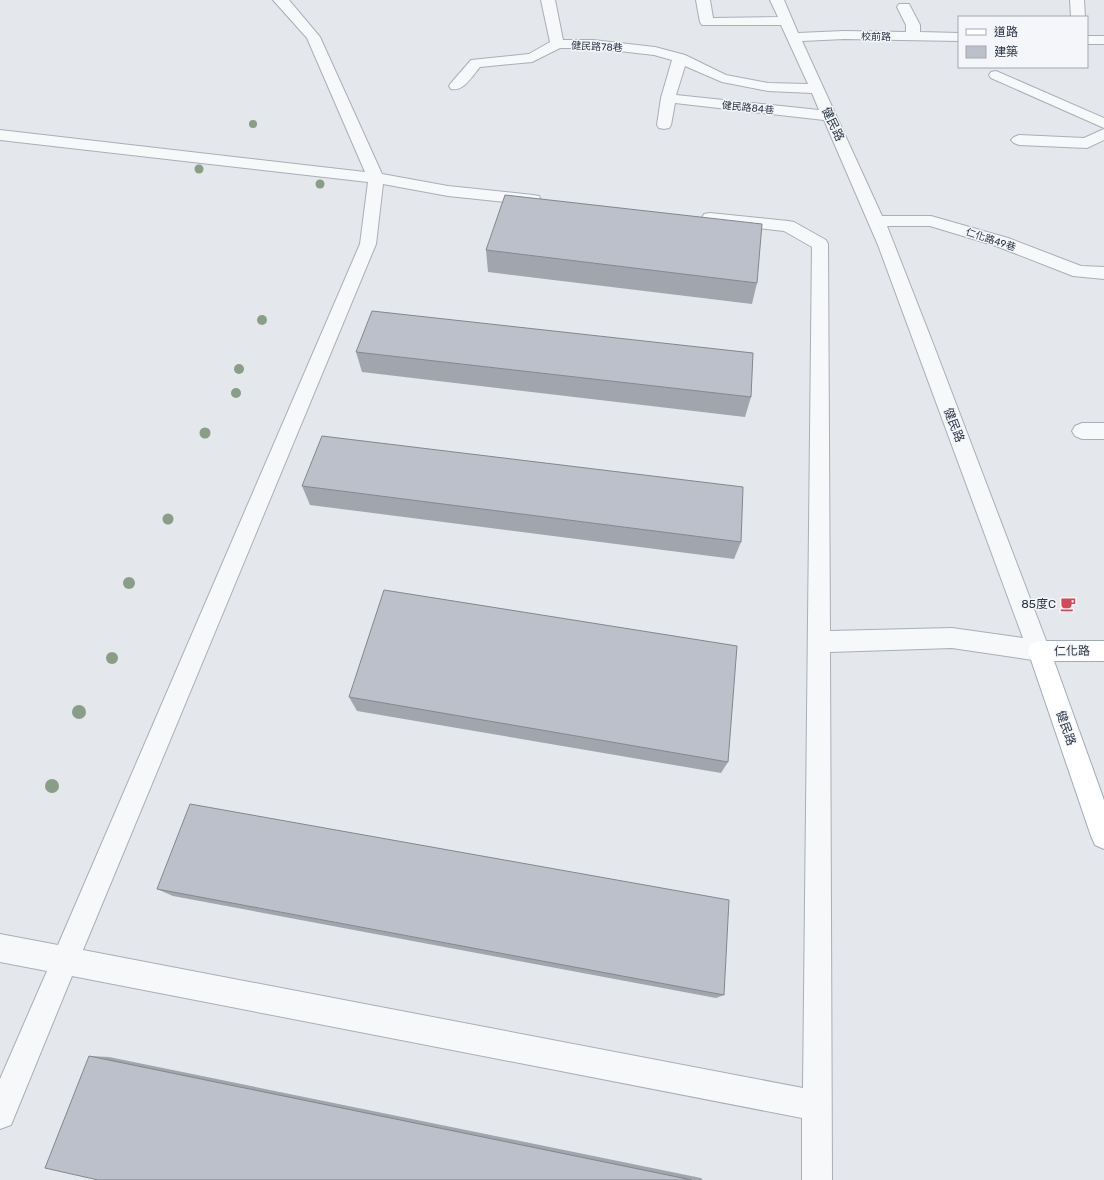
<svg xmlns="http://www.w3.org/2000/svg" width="1104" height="1180" font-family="Rubik,'Noto Sans TC',sans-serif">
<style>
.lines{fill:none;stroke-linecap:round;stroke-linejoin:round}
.minor-casing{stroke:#a9aeb7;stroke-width:2}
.major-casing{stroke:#a3abb8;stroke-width:2}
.minor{fill:#f7f8fa;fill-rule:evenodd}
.major{fill:#fff;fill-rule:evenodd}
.tree{fill:#899d89}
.wall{fill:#a1a5ae}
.building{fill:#bbc0ca;stroke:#83868d}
.labels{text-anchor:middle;stroke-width:3;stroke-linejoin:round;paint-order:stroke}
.far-street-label{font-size:10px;fill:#2b3445;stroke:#f4f6f9}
.street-label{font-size:12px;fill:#2b3445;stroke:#f4f6f9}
.poi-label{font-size:12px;fill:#2b3445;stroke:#f4f6f9;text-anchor:end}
</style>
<rect width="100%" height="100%" fill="#e4e7ec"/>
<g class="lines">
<g class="minor-casing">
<path id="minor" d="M273,0h16l31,37 62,137 66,12 85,9 6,1 2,4 -2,4 -6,1 -85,-9 -65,-12 -7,60 -293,706 720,138 9,-841 -28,-16 -80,-9 -2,-4 2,-4 6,-1 78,8 6,1 32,18 2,4 2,387 122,-3 71,10 -145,-393 -54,-125 -149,-17 -4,22 -2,3 -5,1 -5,-1 -2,-3 4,-27 11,-38 -18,-5 -61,-7h-33l-28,14 -52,5c-8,9 -16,25 -29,22l-2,-3 2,-3 20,-23 58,-6 21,-12 -9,-42h14l8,40h30l62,7 30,8 41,20 42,8 40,1 -27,-59h-79l-2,-3 -4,-22h14l3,18 65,-1 -8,-17h14l14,33 46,-2 62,1v-7l-9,-18 2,-3h10l11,21v7l39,1v8l-115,-2 -42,2 80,175h49l77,22 73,28 23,1v12l-31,-3 -77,-30 -66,-20h-43l47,120 116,305 -3,7 -8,3 -87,-13 -122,4 2,528h-30v-62l-730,-142 -61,149 -11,4v-50l47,-108 -47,-9v-28l58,11 302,-701 8,-62 -368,-42v-10l365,42 -58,-134zM685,66l37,16 46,9 44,2 7,17 -143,-15z
M1070,0h14l1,17h-14z
M1087,36h17v8h-17z
M996,71l108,47v10l-113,-50 -2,-3 2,-3z
M1104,129v11l-17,8 -68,-3 -5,-2 -3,-3 3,-3 5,-2 65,3z
M1082,423h22v16h-22l-7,-3 -3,-5 3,-5z"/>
</g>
<g class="major-casing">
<path id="major" d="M1039,641h65v20h-50l50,139v49l-9,-4 -4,-9 -63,-185 3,-7z"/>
</g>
<use href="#minor" class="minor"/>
<use href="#major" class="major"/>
</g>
<g class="tree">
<circle cx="253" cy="124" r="4"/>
<circle cx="199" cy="169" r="4.5"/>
<circle cx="320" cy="184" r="4.5"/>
<circle cx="262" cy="320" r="5"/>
<circle cx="239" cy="369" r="5"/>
<circle cx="236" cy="393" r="5"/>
<circle cx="205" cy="433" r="5.5"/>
<circle cx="168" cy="519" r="5.5"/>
<circle cx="129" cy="583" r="6"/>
<circle cx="112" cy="658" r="6"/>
<circle cx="79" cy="712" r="7"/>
<circle cx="52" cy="786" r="7"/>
</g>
<path class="wall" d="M486,250l271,33 -5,21 -264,-32z
M356,352l395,45 -6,20 -383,-45z
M302,486l439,56 -7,17 -424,-54z
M349,697l379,65 -7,11 -364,-62z
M157,889l567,106 -8,3 -543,-102z
M89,1056l20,1 592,121 2,2h-605z"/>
<path class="building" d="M505,195l257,29 -5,59 -271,-33z
M372,311l381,42 -2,44 -395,-45z
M322,436l421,51 -2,55 -439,-56z
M384,590l353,56 -9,116 -379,-65z
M190,804l539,96 -5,95 -567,-106z
M89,1056l603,124h-594l-53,-12z"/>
<defs>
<g id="cafe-bare" transform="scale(1.2)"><path d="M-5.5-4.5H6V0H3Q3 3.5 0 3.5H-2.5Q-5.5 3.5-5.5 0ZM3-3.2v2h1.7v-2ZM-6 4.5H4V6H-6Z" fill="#d1495b" stroke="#f4f6f9" stroke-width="2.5" paint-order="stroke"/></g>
</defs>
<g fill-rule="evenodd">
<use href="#cafe-bare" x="1068" y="604"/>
</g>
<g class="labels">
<g class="far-street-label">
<text transform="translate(876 36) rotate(1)" y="4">校前路</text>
<text transform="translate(597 46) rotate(3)" y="4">健民路78巷</text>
<text transform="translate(748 107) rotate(6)" y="4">健民路84巷</text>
<text transform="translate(991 239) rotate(18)" y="4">仁化路49巷</text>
</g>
<g class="street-label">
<text transform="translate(833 124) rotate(65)" y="4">健民路</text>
<text transform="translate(954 425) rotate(69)" y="4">健民路</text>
<text transform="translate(1072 651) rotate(-1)" y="4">仁化路</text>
<text transform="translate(1066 728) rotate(71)" y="4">健民路</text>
</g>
<g class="poi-label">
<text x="1056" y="608">85度C</text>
</g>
</g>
<rect x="958" y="16" width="130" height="52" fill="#f4f6f9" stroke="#a4a8b1"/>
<rect x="966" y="29" width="20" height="6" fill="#ffffff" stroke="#a4a8b1"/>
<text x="994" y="36" font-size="12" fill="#2b3445">道路</text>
<rect x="966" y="46" width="20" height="12" fill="#bbc0ca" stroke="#a4a8b1"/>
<text x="994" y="56" font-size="12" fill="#2b3445">建築</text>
</svg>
